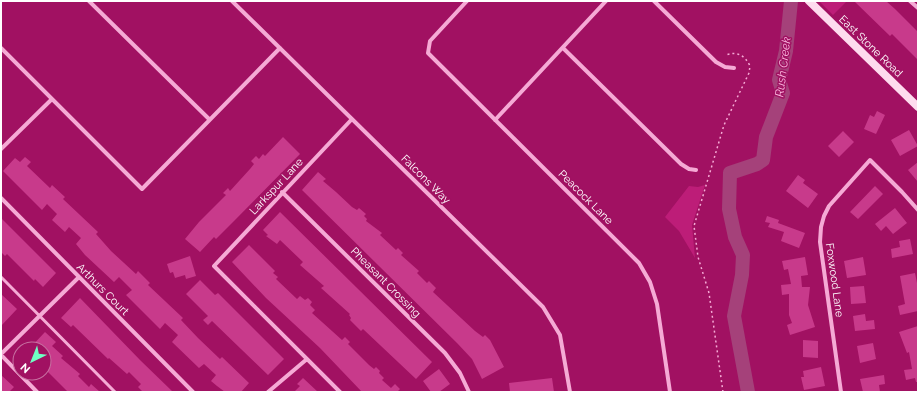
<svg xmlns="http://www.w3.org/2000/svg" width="919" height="393" font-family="Raleway,sans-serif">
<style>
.green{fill:#bd1d78}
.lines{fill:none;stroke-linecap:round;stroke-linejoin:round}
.river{stroke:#a5417a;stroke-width:14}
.building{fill:#c83a8b}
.path{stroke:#f5aad5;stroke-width:1.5;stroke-dasharray:2 3;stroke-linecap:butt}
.service{stroke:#f5aad5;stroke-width:3}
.minor{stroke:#f5aad5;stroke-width:4}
.secondary{stroke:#fedbee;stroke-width:8}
.labels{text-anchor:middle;stroke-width:3;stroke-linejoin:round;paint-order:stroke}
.street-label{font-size:11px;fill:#fff;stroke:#a11162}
.water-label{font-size:12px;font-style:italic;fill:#fbb7df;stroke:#a11162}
</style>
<rect width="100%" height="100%" fill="#a11162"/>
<path class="green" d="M819,1h28l-14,14z
M705,185l-13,40 3,33 -16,-27 -14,-14 24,-31 9,1z"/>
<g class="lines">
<path class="river" d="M748,392l-14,-76 8,-41 1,-20 -8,-18 -6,-28 1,-36 27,-9 6,-4 3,-23 17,-44 -4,-13 7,-29 5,-50"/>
</g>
<path class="building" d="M854,1h32l9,8 23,23v28l-26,-26 -2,2z
M877,111l8,4 -9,19 -12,-5 6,-14 4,2z
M909,130l9,16 -18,10 -9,-16z
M843,131l11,11 -15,15 -11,-11z
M283,137l17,17 -65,66 -19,19 -2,-2 -14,15 -15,-13 14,-17 27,-27 -3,-2 5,-5 2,3 20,-22 4,-5 -3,-3 5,-5 3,3 4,-5 2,2z
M25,157l6,5 -4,4 23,22 2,-3 13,12 -2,2 35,33 -2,2 15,17 25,23 2,-3 12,12 -2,2 35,33 -2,2 17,18 22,21 2,-2 27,26 -8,9h-16l-8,-6 -6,-5 5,-6 -12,-11 -5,4 -27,-26 6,-7 -13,-12 -5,6 -34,-34 6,-5 -13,-13 -5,5 -29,-27 -9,-11 5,-6 -12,-11 -4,5 -13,-12 5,-6 -10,-10 -5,6 -39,-39 12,-13 5,4z
M918,162v20l-10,-12z
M318,172l8,7 -3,2 13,11 16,15 5,3 2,-2 7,6 -2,2 3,3 -1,2 16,12 -2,2 16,15 2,-2 5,5 -2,2 18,16 -2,2 10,10 2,-2 7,7 -3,4 42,39 8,6 2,-2 5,5 14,27 -22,12 -10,-20 -15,-16 -155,-153z
M798,175l7,5 -2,3 15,11 -10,14 -22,-17z
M875,186l8,8 -25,25 -8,-7z
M895,208l12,15 -14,11 -7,-8 -5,5 -6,-7z
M280,212l152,150 -16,17 -53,-50 -2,2 -11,-11 1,-2 -2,-3 1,-1 -29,-26 3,-2 -24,-21 3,-3 -23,-22 -3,4 -11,-8 2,-1 -5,-5z
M767,216l12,4 -1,3 27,10 -6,15 -18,-7 3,-9 -16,-5 2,-4 -5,-1z
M1,218l55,55 -13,14 -8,-8 -1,2 -27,-27 -2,2 -4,-4z
M910,239l3,15 -21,4 -1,-9 9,-2 -1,-6z
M249,245l26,26 -2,2 5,4 -2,2 21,20 3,-3 5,4 3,-2 4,4 -2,3 5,5 -3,3 30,27 3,-3 5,5 -2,2 21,21 5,4 2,-2 4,4 -1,2 5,5 -2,2 9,8 4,-4 5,5 -3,3h-35l-42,-44 -54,-50 -34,-36z
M190,256l6,20 -10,3 -1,-4 -10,3 -2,-6 -3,1 -3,-9z
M805,257l3,18 -7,1 1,11h8l-2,18 7,22 -25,8 -3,-10 5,-2 -3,-8v-21l-7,1 -1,-10 10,-1 -3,-15 -4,1 -2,-9z
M863,257l3,18 -19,3 -3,-17z
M915,273l3,15v23l-18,4 -2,-9 7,-2 -5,-28z
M200,280l15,15 3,-2 66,66 -16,16 -56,-54 -4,4 -5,-5 5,-4 -22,-22z
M864,286l2,17 -15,1 -1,-17z
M1,294l16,15 -16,17z
M80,298l60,62 33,32h-30l-5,-5 3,-3 -12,-12 -2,2 -18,-16 -1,1 -35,-34 -2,2 -10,-9z
M865,314l1,7 8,-1 1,9 -20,2 -2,-15z
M918,326v56h-2l-1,-4 -9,2 -2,-10 8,-1 -3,-17 -2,1 -8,-21z
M45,332l11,10 -4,4 11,10 -2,2 19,16 -2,2 11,11 2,-3 9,8h-32l-24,-24v-19h-15z
M803,340l15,1v17l-15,-1z
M873,343l3,16 -16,4 -3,-17z
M821,367l4,19 -21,4 -3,-13h3l-1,-6z
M439,369l11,15 -11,8h-8l-8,-11z
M1,375l13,12 -5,5h-8z
M884,375l1,9 -6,1 1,7h-17l-3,-13z
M303,378l15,14h-24l6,-6 -3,-2z
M552,378l2,14h-44l-1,-9z"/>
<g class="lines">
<path class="path" d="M723,392l-14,-99 -11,-36 -4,-31 30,-101 25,-52 1,-7c-5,-11 -14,-15 -24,-11"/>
<path class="service" d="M1,277l114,115"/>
<path class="minor" d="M89,1l120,118
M232,1l311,306 17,28 10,57
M467,1l-37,40 -2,12 211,210 11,19 7,22 13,88
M654,1l62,61 9,5 9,1
M910,1l8,7
M1,48l141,141 138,-141
M563,48l118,116 8,5 7,1
M495,120l111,-119
M1,149l51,-50
M282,192l163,161 15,20 9,19
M1,198l192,194
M1,354l78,-77
M1,355l36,37
M268,392l39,-33
M340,392l-126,-126 138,-147
M841,392l-21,-150 1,-15 3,-11 5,-10 41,-46 32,32 16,18"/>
<path class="secondary" d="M809,1l109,106"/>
</g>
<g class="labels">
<g class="street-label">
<text transform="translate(871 46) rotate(44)" y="4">East Stone Road</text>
<text transform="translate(426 179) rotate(45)" y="4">Falcons Way</text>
<text transform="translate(276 186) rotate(-47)" y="4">Larkspur Lane</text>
<text transform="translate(586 197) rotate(45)" y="4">Peacock Lane</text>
<text transform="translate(835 280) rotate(82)" y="4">Foxwood Lane</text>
<text transform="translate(386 282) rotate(45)" y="4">Pheasant Crossing</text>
<text transform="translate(103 289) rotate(45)" y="4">Arthurs Court</text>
</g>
<g class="water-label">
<text transform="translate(783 67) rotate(-83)" y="4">Rush Creek</text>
</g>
</g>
<rect width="919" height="393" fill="none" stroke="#ffffff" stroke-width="4"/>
<g transform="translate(32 361) rotate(223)"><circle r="19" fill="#a11162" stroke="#c770a1"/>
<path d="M0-3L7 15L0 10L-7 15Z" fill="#6fffc3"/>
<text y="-6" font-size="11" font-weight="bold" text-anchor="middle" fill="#ffffff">N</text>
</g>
</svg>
